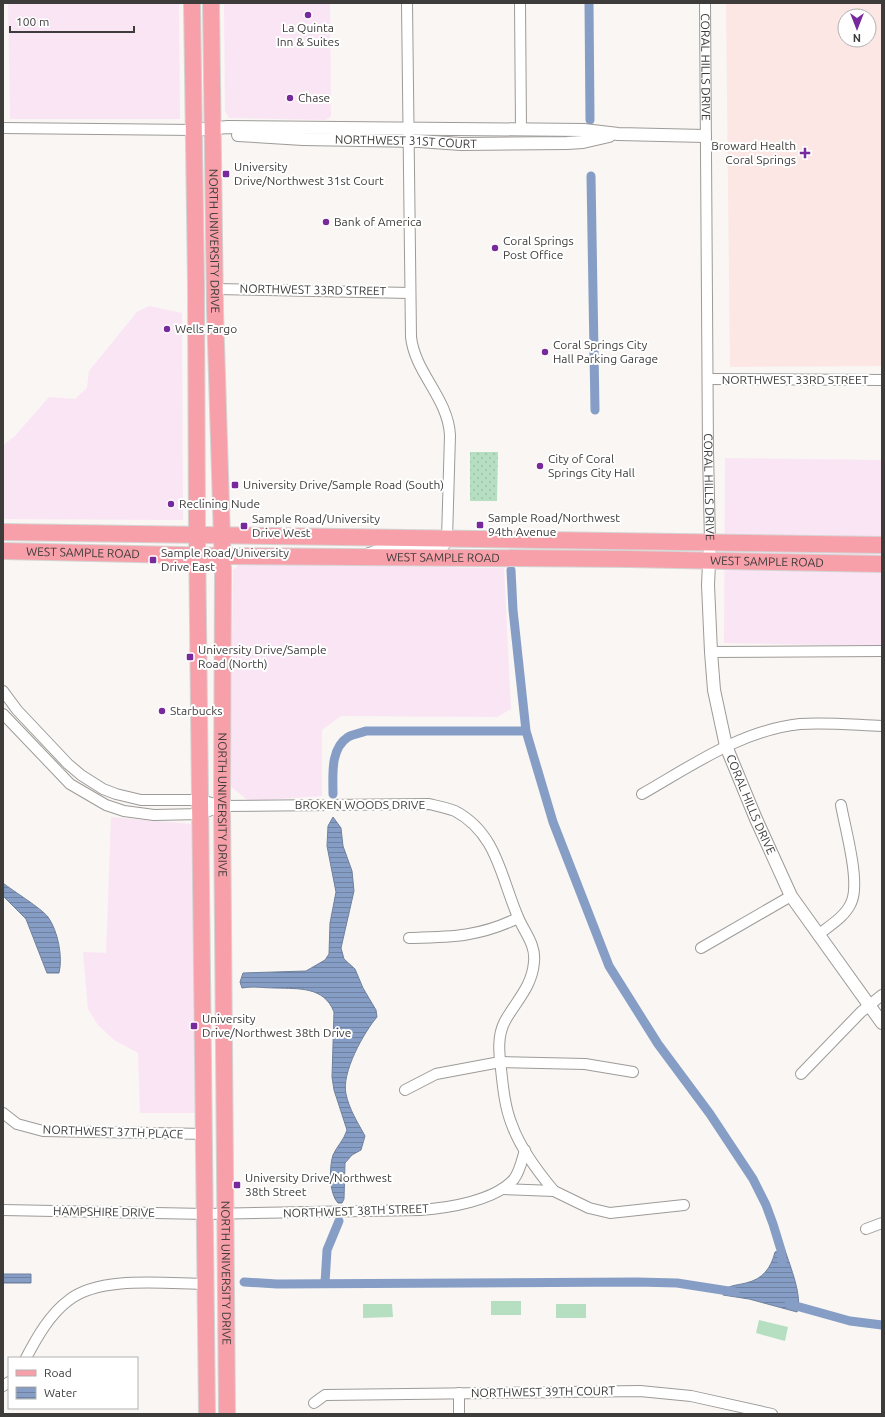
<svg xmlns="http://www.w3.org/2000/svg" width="885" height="1417" font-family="Ubuntu,sans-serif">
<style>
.commercial{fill:#fae5f5}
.medical{fill:#fce7e5;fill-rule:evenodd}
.grass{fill:url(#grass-dots)}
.pitch{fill:#b6dfc2}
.water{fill:url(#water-rules);stroke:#70819c}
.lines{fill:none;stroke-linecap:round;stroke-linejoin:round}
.canal{stroke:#869ec5;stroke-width:9}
.minor-casing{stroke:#9d9b98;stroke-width:12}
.tertiary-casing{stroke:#9d9b98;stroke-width:14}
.primary-casing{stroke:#d4d4d4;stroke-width:18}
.minor{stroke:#fff;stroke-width:10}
.tertiary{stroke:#fff;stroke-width:12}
.primary{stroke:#f8a0a9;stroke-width:16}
.poi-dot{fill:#772a9c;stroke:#fff;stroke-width:1.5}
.labels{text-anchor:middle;stroke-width:4;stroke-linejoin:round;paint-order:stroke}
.poi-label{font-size:12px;fill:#3d3c3b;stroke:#fff;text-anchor:start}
.street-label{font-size:12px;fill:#3d3c3b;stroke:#fff}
</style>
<defs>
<pattern id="grass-dots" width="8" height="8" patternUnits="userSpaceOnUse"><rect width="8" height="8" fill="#b6dfc2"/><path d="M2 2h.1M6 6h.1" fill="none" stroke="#9dc0a8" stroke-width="1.8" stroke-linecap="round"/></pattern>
<pattern id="water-rules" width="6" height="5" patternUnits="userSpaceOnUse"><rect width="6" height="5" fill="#869ec5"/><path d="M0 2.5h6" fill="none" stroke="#6f82a1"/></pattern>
</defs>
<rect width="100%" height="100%" fill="#f9f6f3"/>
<path class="commercial" d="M8,3h171l1,116h-170z
M224,3h106l1,113 -5,4 -97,-2 -4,-7z
M149,306l33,7 1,207 -180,-1v-74l11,-8 35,-40 26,2 12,-11 2,-17 48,-59z
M725,458l157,2v186l-158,-3z
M240,564l264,4 7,141 -14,8 -156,-1 -19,14v66l-73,5 -19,-15 3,-216z
M111,817l80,7 4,289h-55l-2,-60 -24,-13 -16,-15 -10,-16 -5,-57 23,1z"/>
<path class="medical" d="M726,3h156v363l-152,1zM845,16h24v24h-24z"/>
<path class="grass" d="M470,452h28l-1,49h-27z"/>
<path class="pitch" d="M491,1301h30v14h-30z
M363,1304h29l1,13 -30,1z
M556,1304h30v14h-30z
M759,1320l29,7 -3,14 -29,-8z"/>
<path class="water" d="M333,817l8,11 2,18 9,25 2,20 -13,57 3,11 11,10 8,19 13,22 1,7c-13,15 -36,56 -31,77 3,15 12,29 19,42l-4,14 -9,5 -7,8 -1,36 -2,4h-4c-9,-9 -9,-36 -5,-48 4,-9 11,-15 14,-25l-13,-40 -2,-13 2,-65c-10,-26 -36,-23 -58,-24 -12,0 -23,-2 -34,0l-2,-6 3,-9 63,-2 19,-11 4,-6 1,-31 6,-31 -9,-46 1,-20z
M3,883c10,8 38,25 45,34 10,14 15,40 11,56h-12l-21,-54 -23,-23z
M785,1250c5,16 18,47 12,62l-48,-13 -26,-4 2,-6c7,-4 13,-4 21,-6 17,-4 25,-15 29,-31z
M3,1274h28v9h-28z"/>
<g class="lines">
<path class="canal" d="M589,3l1,117
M591,176l4,234
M511,570l2,40 13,121 27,91 56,144 49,78 52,70 43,65 13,26 7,19 8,26 1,12
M333,794c0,-19 -3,-45 15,-57 5,-3 13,-4 18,-6h160
M244,1282l33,2 360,-2 40,1 58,9
M325,1283l2,-33 12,-29
M789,1304l61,17 32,4"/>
<g class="minor-casing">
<g id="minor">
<path d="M520,3l1,126"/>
<path id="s1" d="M705,3l3,448 2,91"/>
<path d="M3,128l191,2"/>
<path d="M215,289l195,4"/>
<path d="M708,379l174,1"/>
<path d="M369,553l15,-5 53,2 7,-4 3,-7 3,-104c-2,-37 -35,-62 -39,-98l-4,-334"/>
<path d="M711,652l171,-1"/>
<path d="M3,691l14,19 51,54 13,11 22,14 13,5 25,6h60l21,6 207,-2c8,2 18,4 26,7 42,22 46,67 63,106 6,15 18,27 16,45 -2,25 -18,39 -29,59 -8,15 -6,32 -4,48 2,19 4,39 11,56 9,25 26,47 42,66"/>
<path d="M3,714l67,70 36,21 18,6 30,4 47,-1 21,-8"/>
<path d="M642,794c49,-28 100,-64 158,-70 26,-2 55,1 82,2"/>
<path d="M818,935c11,-9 27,-18 33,-32 10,-20 -6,-75 -10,-98"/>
<path d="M409,938c42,-1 70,-1 109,-20"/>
<path d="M701,948l90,-52"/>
<path d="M801,1074l60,-62 21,-17"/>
<path d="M405,1090l31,-16 64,-12 85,2 48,8"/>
<path d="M3,1113l14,11 26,7 162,3"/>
<path d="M502,1189l52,2 35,17 21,5 74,-8"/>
<path d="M3,1210l203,4 214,-4c28,-2 75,-9 94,-31 6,-8 8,-19 11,-29"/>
<path d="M866,1229l16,-6"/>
<path d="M26,1358c11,-21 24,-44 43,-58 32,-25 99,-16 138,-16"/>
<path d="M3,1386l6,-4"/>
<path d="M459,1393v21"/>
<path d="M314,1403l11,-8 315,-4 51,5 81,18"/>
</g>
</g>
<g class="tertiary-casing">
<g id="tertiary">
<path d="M194,130l34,-3 356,3 34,4 87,2"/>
<path id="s2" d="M238,135l65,4 116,2 42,3 106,-1 16,-1 26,-6"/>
<path id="s3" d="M710,542l-2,43 3,67 3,38 12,56 30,73 35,77 91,127"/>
</g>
</g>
<g class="primary-casing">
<g id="primary">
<path d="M192,3l4,279 1,252 10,880"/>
<path id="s4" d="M211,3l4,308 8,260 -1,235 5,608"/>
<path d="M3,532l879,13"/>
<path id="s5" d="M3,551l220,5 404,3 255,5"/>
</g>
</g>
<use href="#minor" class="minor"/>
<use href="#tertiary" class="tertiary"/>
<use href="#primary" class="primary"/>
</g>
<g class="poi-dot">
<circle cx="308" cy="15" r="4"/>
<circle cx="290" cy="98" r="4"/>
<path d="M803 147h4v4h4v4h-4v4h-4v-4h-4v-4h4z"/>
<rect x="222" y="170" width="8" height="8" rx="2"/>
<circle cx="326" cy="222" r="4"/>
<circle cx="495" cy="248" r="4"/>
<circle cx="167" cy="329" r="4"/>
<circle cx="545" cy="352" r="4"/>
<circle cx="540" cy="466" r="4"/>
<rect x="231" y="481" width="8" height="8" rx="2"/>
<circle cx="171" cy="504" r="4"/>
<rect x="476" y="521" width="8" height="8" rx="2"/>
<rect x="240" y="522" width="8" height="8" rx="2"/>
<rect x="149" y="556" width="8" height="8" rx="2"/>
<rect x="186" y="653" width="8" height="8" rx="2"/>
<circle cx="162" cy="711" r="4"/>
<rect x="190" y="1022" width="8" height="8" rx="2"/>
<rect x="233" y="1181" width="8" height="8" rx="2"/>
</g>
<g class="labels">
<g class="poi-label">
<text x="308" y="32" text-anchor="middle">La Quinta<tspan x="308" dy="14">Inn &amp; Suites</tspan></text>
<text x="298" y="102">Chase</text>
<text x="796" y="150" text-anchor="end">Broward Health<tspan x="796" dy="14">Coral Springs</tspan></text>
<text x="234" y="171">University<tspan x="234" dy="14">Drive/Northwest 31st Court</tspan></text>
<text x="334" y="226">Bank of America</text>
<text x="503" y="245">Coral Springs<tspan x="503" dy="14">Post Office</tspan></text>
<text x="175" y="333">Wells Fargo</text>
<text x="553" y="349">Coral Springs City<tspan x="553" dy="14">Hall Parking Garage</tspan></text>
<text x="548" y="463">City of Coral<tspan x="548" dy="14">Springs City Hall</tspan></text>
<text x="243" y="489">University Drive/Sample Road (South)</text>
<text x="179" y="508">Reclining Nude</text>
<text x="488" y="522">Sample Road/Northwest<tspan x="488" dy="14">94th Avenue</tspan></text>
<text x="252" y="523">Sample Road/University<tspan x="252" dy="14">Drive West</tspan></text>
<text x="161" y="557">Sample Road/University<tspan x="161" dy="14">Drive East</tspan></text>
<text x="198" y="654">University Drive/Sample<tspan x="198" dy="14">Road (North)</tspan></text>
<text x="170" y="715">Starbucks</text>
<text x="202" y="1023">University<tspan x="202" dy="14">Drive/Northwest 38th Drive</tspan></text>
<text x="245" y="1182">University Drive/Northwest<tspan x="245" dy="14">38th Street</tspan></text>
</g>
<g class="street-label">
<text dy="4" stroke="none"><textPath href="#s1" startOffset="64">CORAL HILLS DRIVE</textPath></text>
<text dy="4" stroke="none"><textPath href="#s2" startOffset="168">NORTHWEST 31ST COURT</textPath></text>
<text dy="4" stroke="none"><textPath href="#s4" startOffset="238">NORTH UNIVERSITY DRIVE</textPath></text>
<text transform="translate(313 290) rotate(1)" y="4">NORTHWEST 33RD STREET</text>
<text x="795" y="384">NORTHWEST 33RD STREET</text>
<text dy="4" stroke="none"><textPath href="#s1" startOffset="484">CORAL HILLS DRIVE</textPath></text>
<text dy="4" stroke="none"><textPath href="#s5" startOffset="80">WEST SAMPLE ROAD</textPath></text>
<text dy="4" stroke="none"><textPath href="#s5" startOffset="440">WEST SAMPLE ROAD</textPath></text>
<text dy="4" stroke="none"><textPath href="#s5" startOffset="764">WEST SAMPLE ROAD</textPath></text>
<text dy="4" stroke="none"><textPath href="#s4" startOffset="802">NORTH UNIVERSITY DRIVE</textPath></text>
<text dy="4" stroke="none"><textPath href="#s3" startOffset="269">CORAL HILLS DRIVE</textPath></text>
<text x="360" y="809">BROKEN WOODS DRIVE</text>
<text transform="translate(113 1132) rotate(2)" y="4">NORTHWEST 37TH PLACE</text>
<text transform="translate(356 1211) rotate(-2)" y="4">NORTHWEST 38TH STREET</text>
<text transform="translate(104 1212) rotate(1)" y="4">HAMPSHIRE DRIVE</text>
<text dy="4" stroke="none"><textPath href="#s4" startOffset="1270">NORTH UNIVERSITY DRIVE</textPath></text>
<text transform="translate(543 1392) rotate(-1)" y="4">NORTHWEST 39TH COURT</text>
</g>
</g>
<rect width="885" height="1417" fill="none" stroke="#3d3c3b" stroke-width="8"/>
<rect x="8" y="1357" width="130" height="52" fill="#ffffff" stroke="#b1b1b1"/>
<rect x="16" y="1370" width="20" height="6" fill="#f8a0a9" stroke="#b1b1b1"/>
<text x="44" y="1377" font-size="12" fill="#3d3c3b">Road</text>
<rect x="16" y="1387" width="20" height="12" fill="url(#water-rules)" stroke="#b1b1b1"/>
<text x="44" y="1397" font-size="12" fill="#3d3c3b">Water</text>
<g transform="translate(857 28) rotate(180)"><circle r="19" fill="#ffffff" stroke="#b1b1b1"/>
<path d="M0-3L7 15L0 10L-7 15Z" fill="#772a9c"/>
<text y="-6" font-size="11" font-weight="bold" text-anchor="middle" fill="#3d3c3b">N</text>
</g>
<path d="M10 26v6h124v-6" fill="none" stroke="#3d3c3b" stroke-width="2"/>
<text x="16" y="26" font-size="12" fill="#3d3c3b" stroke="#ffffff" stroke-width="3" paint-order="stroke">100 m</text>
</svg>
